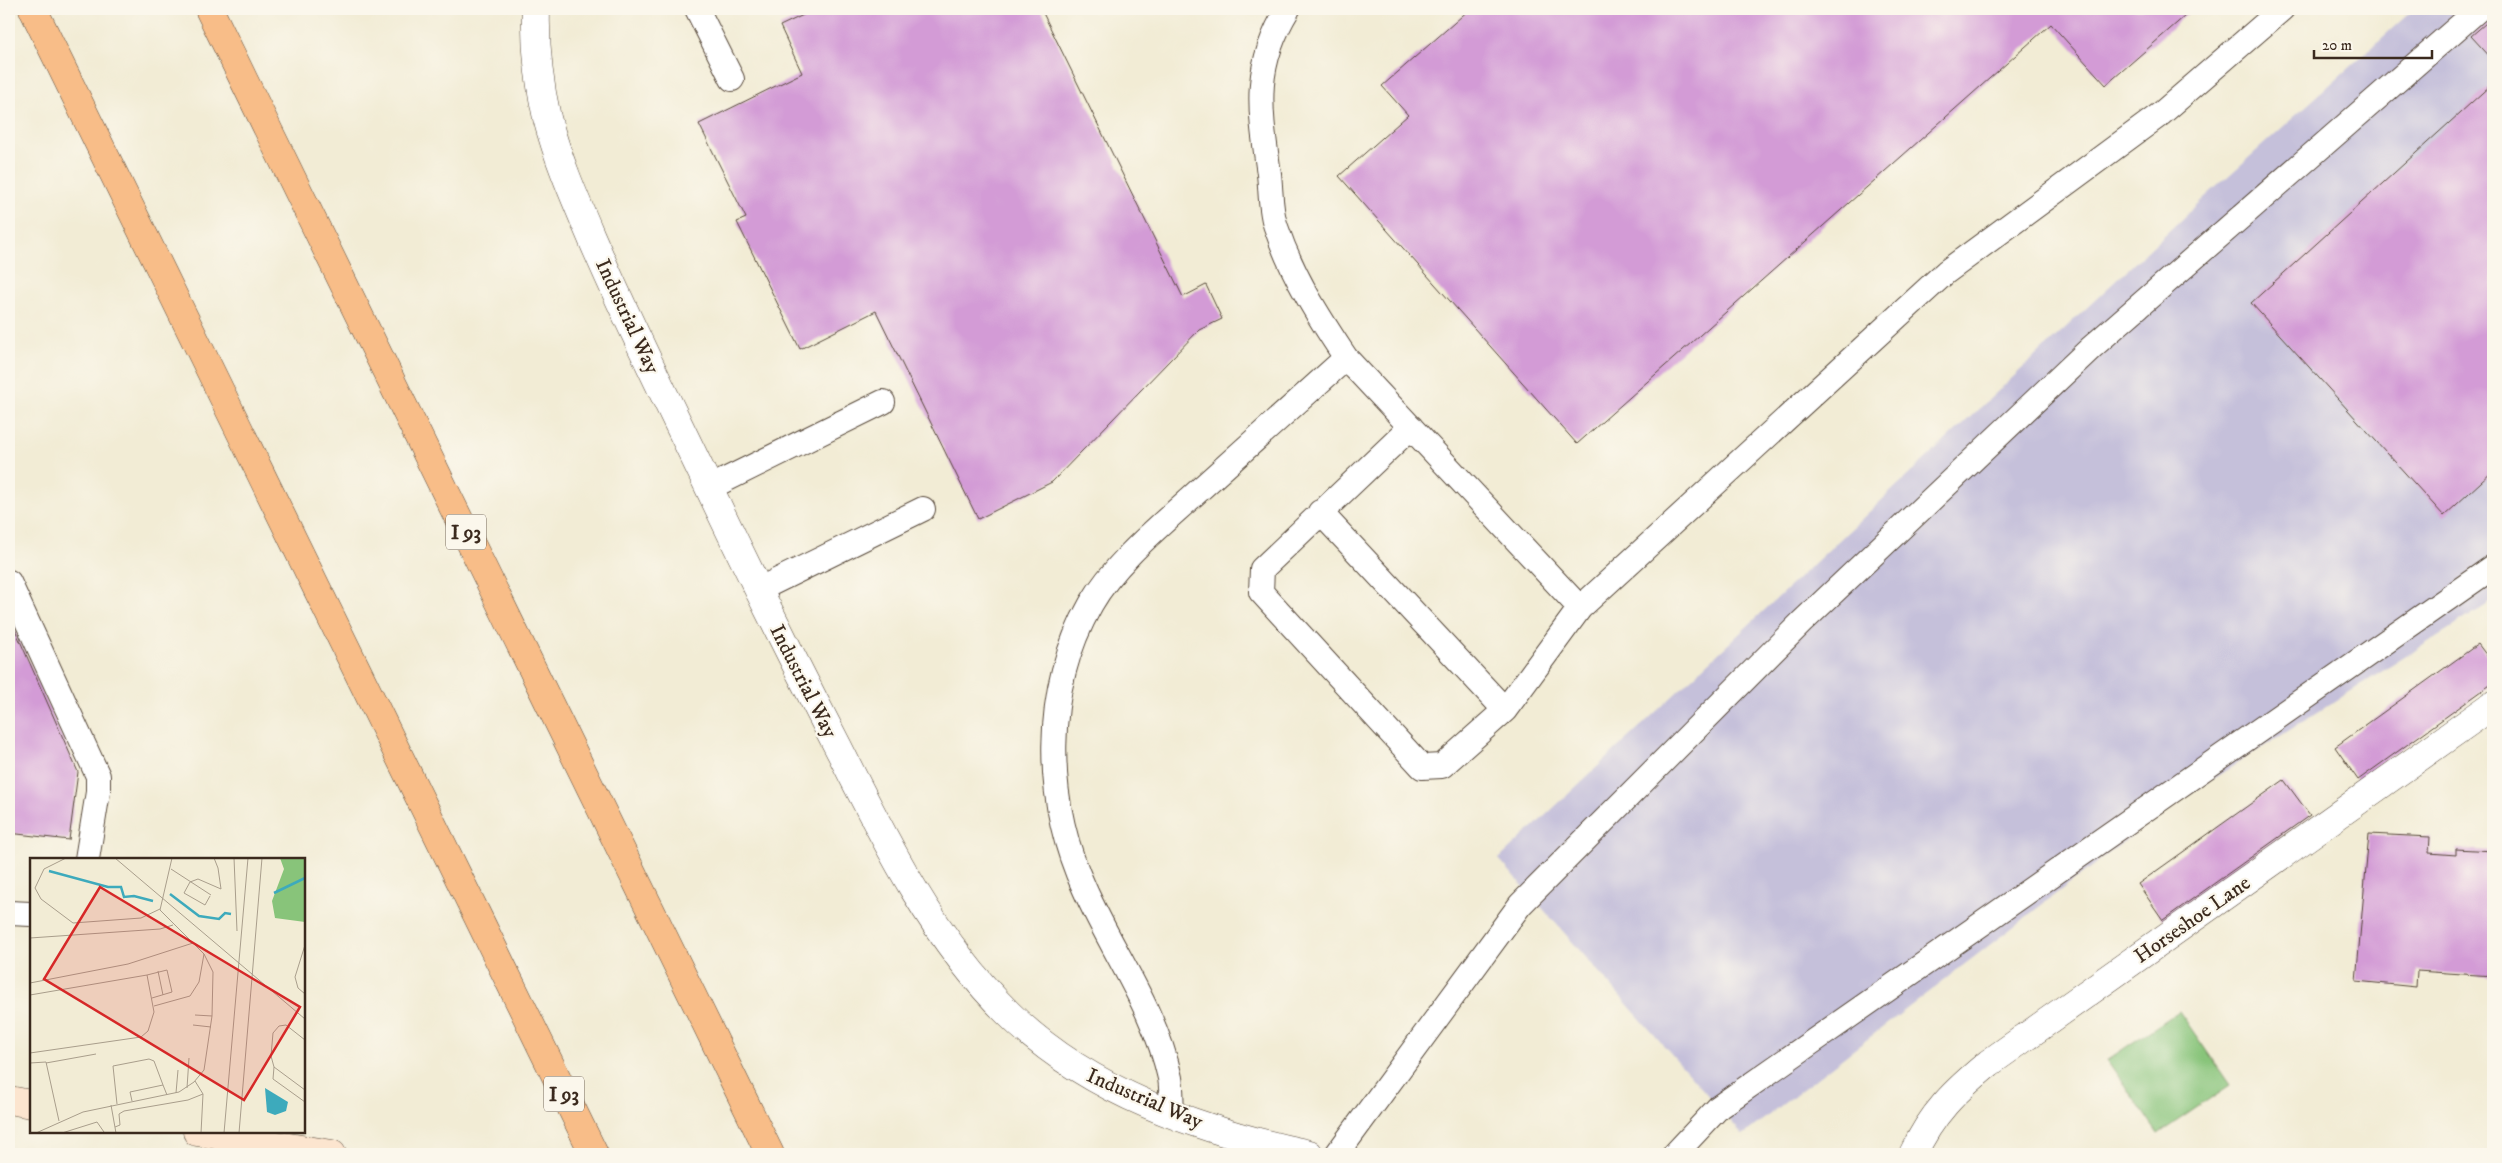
<svg xmlns="http://www.w3.org/2000/svg" width="2502" height="1163" font-family="'IM FELL DW Pica',serif">
<style>
.industrial{fill:#c5c0da}
.green{fill:#88c47a;stroke:#62774c}
.building{fill:#d39bd6}
.lines{fill:none;stroke-linecap:round;stroke-linejoin:round}
.lane-casing{stroke:#564739;stroke-width:26}
.street-casing{stroke:#564739;stroke-width:29}
.secondary-casing{stroke:#564739;stroke-width:29}
.highway-casing{stroke:#564739;stroke-width:29}
.lane{stroke:#fff;stroke-width:24}
.street{stroke:#fff;stroke-width:28}
.secondary{stroke:#fce5cf;stroke-width:28}
.highway{stroke:#f8bd88;stroke-width:28}
.labels{text-anchor:middle;stroke-width:4.5;stroke-linejoin:round;paint-order:stroke}
.shield{fill:#fbf7ec;stroke:#75685c;stroke-width:1}
.shield-label{font-size:20px;font-weight:bold;fill:#3b2a1e}
.street-label{font-size:21px;fill:#3b2a1e;stroke:#fbf7ec}
.inset-river{fill:none;stroke:#3daabc;stroke-width:2.5}
.inset-road{fill:none;stroke:#a99e8c;stroke-width:1}
.view{fill:#d62828;fill-opacity:0.15;stroke:#d62828;stroke-width:2.5}
.inset-edge{fill:none;stroke:#3b2a1e;stroke-width:2.5}
</style>
<rect width="100%" height="100%" fill="#fbf7ec"/>
<filter id="ink" filterUnits="userSpaceOnUse"><feTurbulence type="fractalNoise" baseFrequency=".02" numOctaves="2"/><feDisplacementMap in="SourceGraphic" scale="10" xChannelSelector="R" yChannelSelector="G"/><feConvolveMatrix kernelMatrix="1 2 1 2 8 2 1 2 1" color-interpolation-filters="sRGB"/></filter>
<filter id="wash" filterUnits="userSpaceOnUse"><feTurbulence type="fractalNoise" baseFrequency=".0096" numOctaves="4" result="noise"/><feDisplacementMap in="SourceGraphic" scale="20" xChannelSelector="R" yChannelSelector="G"/><feGaussianBlur stdDeviation="1.12" result="paint"/><feColorMatrix in="noise" values="0 0 0 0 0 0 0 0 0 0 0 0 0 0 0 0 0 1.4 0 .05"/><feComposite in="paint" operator="in"/></filter>
<g filter="url(#wash)">
<rect width="100%" height="100%" fill="#f2ecd5"/>
<path class="industrial" d="M2414,9h79v592l-323,205 -427,329 -244,-276 706,-662z"/>
<path class="green" d="M2179,1011l51,74 -72,49 -51,-74z"/>
<g id="blocks">
<path class="building" d="M816,9h225l142,288 23,-12 16,34 -23,11 -147,152 -74,37 -102,-208 -76,38 -63,-127 9,-4 -47,-94 103,-51 -22,-47z
M1470,9h723l-87,76 -55,-61 -474,420 -238,-268 69,-61 -26,-29z
M2493,17v43l-22,-24z
M2493,83v388l-49,45 -193,-213z
M9,616l69,156 -9,68 -60,-7z
M2478,644l15,20v19l-135,97 -23,-33z
M2284,780l26,35 -147,105 -25,-36z
M2369,834l61,3 -1,16 27,2v-6l37,2v125l-76,-5 -1,16 -60,-6z"/>
</g>
</g>
<g filter="url(#ink)">
<use href="#blocks" fill-opacity="0" stroke="#564739" stroke-width="1"/>
<g class="lines">
<g class="lane-casing">
<path id="lane" d="M697,9l35,70
M1288,9c-36,59 -28,100 -19,165 2,17 1,37 7,53 16,48 42,89 70,131l234,250 366,-336 216,-159 120,-104
M1411,427l-149,142 -1,23 161,175 20,-1 63,-56 75,-102
M709,488l174,-86
M1320,512l185,198
M9,582l89,194v16l-11,67
M758,590l165,-81
M9,913l22,1
M1172,1114c-1,-12 0,-25 -2,-36 -15,-69 -57,-125 -85,-188 -41,-89 -43,-200 6,-286 24,-42 70,-79 105,-111 50,-45 100,-90 150,-135
M1337,1154l183,-249 282,-283 290,-275 387,-338
M1675,1154l44,-47 774,-540"/>
</g>
<g class="street-casing">
<path id="street" d="M536,9c-1,35 3,74 11,109 11,42 29,83 46,123 34,79 72,155 109,232 44,93 90,185 137,276 46,92 95,191 169,264 79,79 194,118 301,141
M1913,1154c19,-41 42,-63 76,-91l504,-358"/>
</g>
<g class="secondary-casing">
<path id="secondary" d="M9,1100l22,4
M197,1132l135,22"/>
</g>
<g class="highway-casing">
<path id="highway" d="M33,9l561,1145
M209,9l561,1145"/>
</g>
<use href="#lane" class="lane"/>
<use href="#street" class="street"/>
<use href="#secondary" class="secondary"/>
<use href="#highway" class="highway"/>
</g>
</g>
<g class="labels">
<g class="shield">
<rect x="446" y="514.5" width="40" height="35" rx="4"/>
<rect x="544" y="1076.5" width="40" height="35" rx="4"/>
</g>
<g class="shield-label">
<text x="466" y="539">I 93</text>
<text x="564" y="1101">I 93</text>
</g>
<g class="street-label">
<text transform="translate(628 316) rotate(65)" y="7">Industrial Way</text>
<text transform="translate(804 681) rotate(63)" y="7">Industrial Way</text>
<text transform="translate(2192 919) rotate(-35)" y="7">Horseshoe Lane</text>
<text transform="translate(1145 1098) rotate(23)" y="7">Industrial Way</text>
</g>
</g>
<g transform="translate(30 858)">
<rect width="275" height="275" fill="#f2ecd5"/>
<path d="M250,0h25v64l-30,-4 -3,-17 12,-32z" fill="#88c47a"/>
<path d="M235,230l23,14 -2,9 -11,4 -8,-3z" fill="#3daabc"/>
<path class="inset-river" d="M19,13l59,16h13l3,10 10,-1 19,5M244,35l31,-15M140,36l29,22 20,3 6,-6 6,1"/>
<path class="inset-road" d="M36,0l-22,11 -9,19 6,11 32,24 68,-5 19,-9M85,0l190,161M204,0l3,73M141,11l40,26M180,38l-5,9 -21,-12 6,-11 8,-3 23,10 -3,-21 -4,-10M0,80l130,-9 13,-4M275,87l-10,32 3,11 7,6M128,113l5,24M117,117l20,-5 5,22 -20,6M0,125l98,-19 65,-21M0,137l117,-20 7,37 -6,19 -7,6 -111,16M124,148l36,-10 9,-14 5,-28M165,157l17,1M163,167l18,2M275,182l-19,-15 -7,1 -6,7 -2,23 3,11 31,23M0,205l16,-1 13,59M16,205l50,-9M244,209l-1,12 32,23M165,223l8,13 -2,39M157,230l2,-30M146,235l2,-23M102,243l-2,-9 33,-7 4,10M87,246l-4,-38 36,-7 5,2 9,24M81,247l5,28M85,269l5,-2 -1,-11 5,-3 64,-11 15,-6M6,275l47,-21 96,-20 15,-10 10,-12 8,-54 1,-44 -9,-18 -44,-44 12,-52M32,275l35,-11 7,10M194,275l24,-275M209,275l23,-275"/>
<path class="view" d="M70,29l200,120 -56,93 -200,-121z"/>
<rect width="275" height="275" class="inset-edge"/>
</g>
<rect width="2502" height="1163" fill="none" stroke="#fbf7ec" stroke-width="30"/>
<path d="M2314 50v8h118v-8" fill="none" stroke="#3b2a1e" stroke-width="2.5"/>
<text x="2322" y="50" font-size="15" fill="#3b2a1e" stroke="#fbf7ec" stroke-width="4" paint-order="stroke">20 m</text>
</svg>
